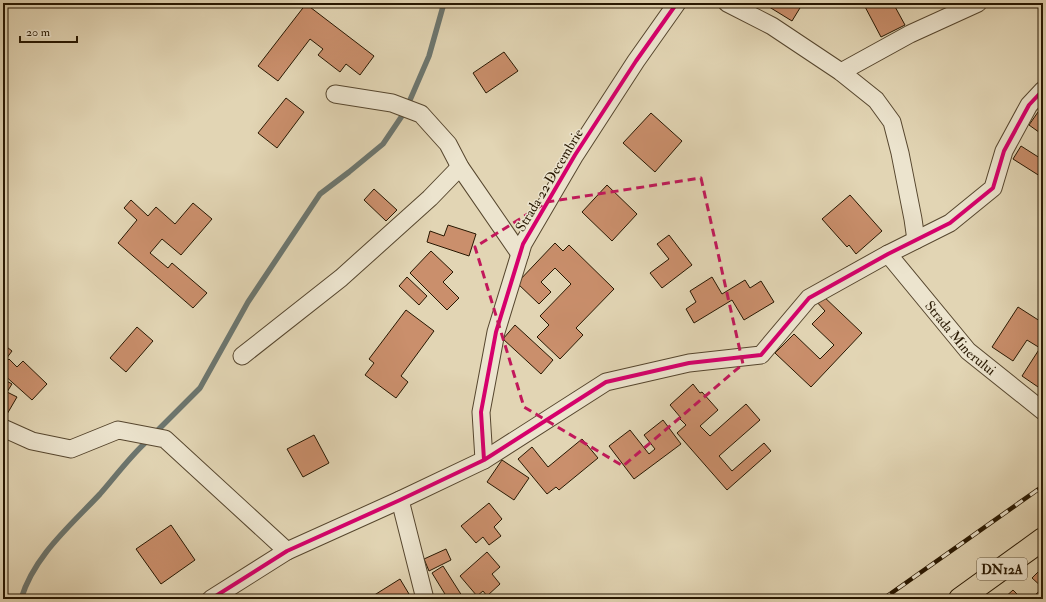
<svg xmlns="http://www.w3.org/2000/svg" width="1046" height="602" font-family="'IM FELL Double Pica',serif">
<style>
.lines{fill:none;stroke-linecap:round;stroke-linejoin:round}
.stream{stroke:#6c766f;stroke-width:5.5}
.building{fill:#ca8f6c;stroke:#271701}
.street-casing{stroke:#56462e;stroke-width:19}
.primary-casing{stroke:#271701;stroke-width:24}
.street{stroke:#ece4ce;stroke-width:17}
.primary{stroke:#e2d5b4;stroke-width:22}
.rail-casing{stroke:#271701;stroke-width:4.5}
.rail{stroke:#ece4ce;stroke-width:3;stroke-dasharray:9;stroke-linecap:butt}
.cycleway-casing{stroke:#ece4ce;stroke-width:6}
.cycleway{stroke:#d6006c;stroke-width:4}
.marked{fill:none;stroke:#c2185b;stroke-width:3;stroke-dasharray:8 5;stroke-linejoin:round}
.labels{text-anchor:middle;stroke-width:3;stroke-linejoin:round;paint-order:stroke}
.shield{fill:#ece4ce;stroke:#62543e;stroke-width:1}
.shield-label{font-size:13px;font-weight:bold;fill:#271701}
.street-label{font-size:14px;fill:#271701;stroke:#ece4ce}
</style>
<rect width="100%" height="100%" fill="#e2d5b4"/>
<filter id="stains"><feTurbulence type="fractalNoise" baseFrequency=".005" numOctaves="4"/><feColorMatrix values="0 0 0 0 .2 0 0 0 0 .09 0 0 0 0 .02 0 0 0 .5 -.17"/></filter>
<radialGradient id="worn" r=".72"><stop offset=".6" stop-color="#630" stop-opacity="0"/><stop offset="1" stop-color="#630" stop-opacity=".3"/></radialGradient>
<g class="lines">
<path class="stream" d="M410,100l19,-44 15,-53
M158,430l42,-42 48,-86 72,-108 29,-22 34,-28 23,-34
M21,599c13,-43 49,-73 79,-105 15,-17 28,-35 45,-51"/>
</g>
<path class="building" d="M767,3h36l-11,18 -26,-16z
M863,3h18l1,2 3,-2h8l12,22 -24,12z
M306,4l68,52 -14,19 -14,-11 -6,8 -22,-17 5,-6 -13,-10 -32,42 -20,-15z
M504,52l14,19 -32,22 -13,-20z
M286,98l18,14 -27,36 -19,-15z
M1038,112l5,4v19l-14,-10z
M651,113l31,28 -27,31 -32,-29z
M1021,146l22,14v18l-30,-19z
M607,185l30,29 -25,27 -30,-29z
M374,189l23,21 -11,11 -22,-21z
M850,195l32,36 -26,23 -7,-9 -2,2 -25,-28z
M131,200l17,16 8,-9 19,17 18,-21 19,16 -31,36 -19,-16 -12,14 18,15 4,-5 35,30 -14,15 -75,-65 19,-23 -13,-12z
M448,225l28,9 -7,22 -42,-14 3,-11 14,5z
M669,235l23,30 -30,23 -12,-15 19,-14 -12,-15z
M555,243l8,8 6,-6 45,44 -38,39 7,7 -23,24 -23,-22 12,-12 -9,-9 31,-32 -16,-16 -14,14 10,10 -12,12 -22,-21z
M431,251l22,21 -10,10 16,16 -12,12 -37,-37z
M407,277l20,19 -8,9 -20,-19z
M712,277l10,17 23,-14 5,8 11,-7 13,21 -30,18 -12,-20 -38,23 -8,-14 10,-7 -6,-11z
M821,294l41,39 -51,54 -36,-34 19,-19 26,25 14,-14 -22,-21 13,-13 -10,-11z
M1018,307l25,16v62l-2,4 -19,-13 18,-28 -13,-8 -14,21 -21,-14z
M406,310l28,21 -33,45 7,6 -12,16 -31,-23 9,-12 -5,-4z
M515,325l38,35 -12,14 -38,-35z
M137,327l16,14 -27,31 -16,-14z
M3,344l9,7 -9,12z
M9,359l8,8 6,-6 24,23 -15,16 -29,-26v-9z
M3,379l9,5 -5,8 10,5 -14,24z
M693,384l7,9 2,-1 16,18 -18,16 10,10 36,-32 14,16 -41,36 13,15 32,-28 7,8 -44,39 -50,-57 9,-8 -6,-6 1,-1 -11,-13z
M663,420l18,24 -47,35 -25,-33 21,-16 19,24 6,-5 -11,-14z
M314,435l15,28 -26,14 -16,-28z
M582,439l16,19 -39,32 -3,-3 -9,7 -29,-35 14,-12 16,20z
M502,460l27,18 -15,22 -27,-18z
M489,503l13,16 -8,8 7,9 -12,9 -6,-8 -7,6 -15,-17z
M171,525l24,35 -34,24 -25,-35z
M446,549l5,11 -22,11 -5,-12z
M487,552l13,15 -8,7 8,10 -13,12 -4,-5 -6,5 -17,-20z
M443,566l21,33h-16l-16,-26z
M1043,567v32h-4l-4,-4 8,-7 -11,-10z
M400,579l12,20h-44z
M1013,590l9,9h-19z"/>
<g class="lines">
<g class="street-casing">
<g id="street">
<path d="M727,3l45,23 69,46 35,28 16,22 8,31 13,66 3,21"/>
<path d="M841,72l69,-38 68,-31"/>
<path d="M335,94l57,9 29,11 27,30 12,23 60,87"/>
<path id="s1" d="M888,254l80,97 75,60"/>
<path d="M242,356l99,-78 89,-80 30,-31"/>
<path d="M3,428l29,13 39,8 47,-19 47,9 122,112"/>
<path d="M484,460l-3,-48 15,-80 27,-88 52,-89 61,-94 41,-58"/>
<path d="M400,500l25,99"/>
<path d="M211,599l76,-48 113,-51 84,-40 122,-78 83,-19 72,-8 48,-57 79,-44 62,-31 43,-35 11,-37 25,-46 14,-15"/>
</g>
</g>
<g class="primary-casing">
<path id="primary" d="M960,599l83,-60"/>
</g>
<use href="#street" class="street"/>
<use href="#primary" class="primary"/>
<g class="rail-casing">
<path id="rail" d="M883,599l160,-113"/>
</g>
<use href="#rail" class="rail"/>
<g class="cycleway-casing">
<path id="cycleway" d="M484,460l-3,-48 15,-80 27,-88 52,-89 61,-94 41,-58
M211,599l76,-48 113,-51 84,-40 122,-78 83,-19 72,-8 48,-57 79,-44 62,-31 43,-35 11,-37 25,-46 14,-15"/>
</g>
<use href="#cycleway" class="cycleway"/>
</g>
<path class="marked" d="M701,178l42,186 -120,102 -99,-59 -49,-160 72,-45z"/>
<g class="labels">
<rect class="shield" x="977" y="558" width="50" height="22" rx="3"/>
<g class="shield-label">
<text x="1002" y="574">DN12A</text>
</g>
<g class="street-label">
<text transform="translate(549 180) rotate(-59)" y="5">Strada 22 Decembrie</text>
<text dy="5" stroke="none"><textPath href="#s1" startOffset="111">Strada Minerului</textPath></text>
</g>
</g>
<rect width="1046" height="602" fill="none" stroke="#e2d5b4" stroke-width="16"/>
<rect x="4" y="4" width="1038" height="594" fill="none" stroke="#271701" stroke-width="2"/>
<rect x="8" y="8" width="1030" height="586" fill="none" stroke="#271701"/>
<path d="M20 36v6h57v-6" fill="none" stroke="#271701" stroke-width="2"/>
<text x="26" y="36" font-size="12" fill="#271701" stroke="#ece4ce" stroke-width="3" paint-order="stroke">20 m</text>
<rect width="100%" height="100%" filter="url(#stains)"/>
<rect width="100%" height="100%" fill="url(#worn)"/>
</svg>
